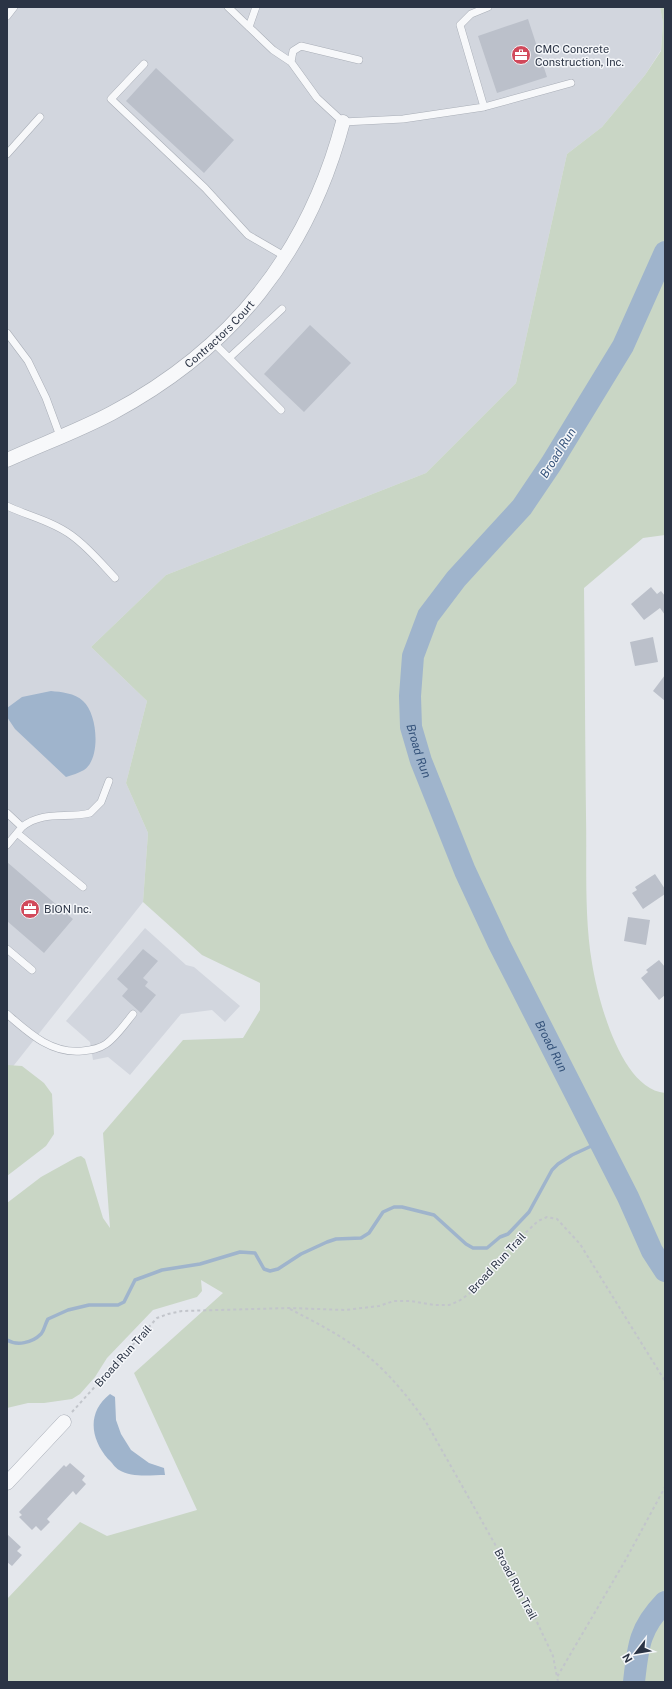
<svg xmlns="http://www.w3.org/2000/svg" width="672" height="1689" font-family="'Public Sans',sans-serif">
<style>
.built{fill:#d2d6de}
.green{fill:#c9d6c5}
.water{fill:#9fb4cc}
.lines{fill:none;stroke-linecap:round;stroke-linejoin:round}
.stream{stroke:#9fb4cc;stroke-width:3.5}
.river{stroke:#9fb4cc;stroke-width:22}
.building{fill:#bbc0ca}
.service-casing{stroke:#a9aeb7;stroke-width:8}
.minor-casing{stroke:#a9aeb7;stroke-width:15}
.path{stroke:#c2c5cb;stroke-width:2;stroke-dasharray:3 3;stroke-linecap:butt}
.service{stroke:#f7f8fa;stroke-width:7}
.minor{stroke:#f7f8fa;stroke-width:14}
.labels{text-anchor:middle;stroke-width:3;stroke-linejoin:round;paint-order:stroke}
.poi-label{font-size:11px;fill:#2b3445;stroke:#f4f6f9;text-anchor:start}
.street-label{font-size:11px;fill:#2b3445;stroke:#f4f6f9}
.water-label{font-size:12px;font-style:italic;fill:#34527a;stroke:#f4f6f9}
</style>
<rect width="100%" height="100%" fill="#e4e7ec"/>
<path class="built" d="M7,7h653l3,16 -2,27 -16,25 -43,52 -35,27 -51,229 -90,90 -260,102 -75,72 56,54 -21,82 22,50 -5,69 -136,172z
M145,928l41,37 8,2 46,39 -15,16 -13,-12 -31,4 -51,61 -22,-18 -15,3 -3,-18 -24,-21z"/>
<path class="green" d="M660,7h5v528l-22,3 -59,50c1,76 1,151 2,227 1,49 -2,100 6,148 6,37 29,126 73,130v589h-658v-83l73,-77 27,14 90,-26 -63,-137 89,-80 -22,-13 1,11 -5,6 -44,13 -46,48 -12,19 -15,17 -8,5 -28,4h-16l-21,5v-205l34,-26 36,-20 4,-1 4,3 18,59 7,10 -7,-95 80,-93 60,-2 17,-28v-27l-58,-28 -59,-53 5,-69 -22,-50 21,-82 -56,-54 75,-72 260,-102 90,-90 51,-229 35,-27 43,-52 16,-24 2,-28z
M7,1065l15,1 22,17 8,11 2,40 -8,12 -39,30z"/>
<path class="water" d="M51,691c10,1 24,2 32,10 15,13 18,58 1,69 -5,3 -12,5 -18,7l-51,-48 -8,-12v-9l15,-11z
M110,1394l5,3 1,23 5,14 10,16 18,13 15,5 1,7c-14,0 -33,3 -46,-5 -4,-2 -7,-8 -11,-11 -18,-21 -21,-47 2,-65z"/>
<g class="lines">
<path class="stream" d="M7,1340c10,6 25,3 34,-6 3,-3 4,-10 7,-15l20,-9 21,-5h29l6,-3 11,-22 27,-10 38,-6 40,-12 15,1 9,16 6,2 8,-2 23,-15 26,-12 9,-3 25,-1 8,-5 14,-21 11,-5h8l32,8 32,29 7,4h14l13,-11 8,-3 21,-22 23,-42 6,-6 14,-9 28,-13"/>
<g class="river">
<path id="s1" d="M665,252l-42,94 -72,118 -29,43 -66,72 -28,37 -15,40 -3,40 1,31 10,34 44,110 34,73 129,253 24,54 13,20"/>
<path d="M634,1682c4,-36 5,-53 31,-80"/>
</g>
</g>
<path class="building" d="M528,19l19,58 -50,16 -19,-57z
M156,68l78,72 -30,33 -78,-72z
M310,325l41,38 -47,49 -40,-38z
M651,587l6,7 4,-3 4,5v19l-5,-7 -16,12 -13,-16z
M653,637l5,25 -23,4 -5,-24z
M665,675v26l-12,-10z
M7,862l66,57 -29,34 -37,-32z
M655,874l10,15v5l-22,15 -11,-16 5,-3 -2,-3z
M628,917l22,3 -4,25 -22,-4z
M143,949l15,12 -15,17 5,4 -3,4 11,9 -15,18 -19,-17 6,-7 -11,-10z
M659,960l6,7v28l-6,5 -18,-22 7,-6 -2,-2z
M70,1463l15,13 -3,4 4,4 -10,11 -3,-4 -26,28 3,3 -9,9 -5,-5 -4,4 -13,-13 3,-2 -3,-3 45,-47 2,2z
M7,1534l14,13 -4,4 5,4 -10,11 -5,-4z"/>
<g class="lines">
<g class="service-casing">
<path id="service" d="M228,7l45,43 18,12
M7,16l7,-9
M249,27l7,-20
M359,60l-58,-14 -8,5 -2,11 26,36 26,24 60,-3 81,-12 -24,-82 11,-11 17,-7
M144,64l-33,35 94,89 43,47 38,22
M484,107l87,-24
M7,154l33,-37
M7,333l21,28 18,37 14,38
M213,342l68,68
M229,358l53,-49
M7,506c21,10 45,15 64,29 17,12 30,28 44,43
M7,813l15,14 -15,18
M22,827c21,-17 45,-8 68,-14l11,-11 8,-21
M17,833l66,54
M7,949l25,21
M7,1014c22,19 44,40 75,37 9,-1 17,-2 24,-7 10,-7 19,-20 27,-30"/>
</g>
<g class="minor-casing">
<g id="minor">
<path id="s2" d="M7,460c35,-16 71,-29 105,-47 120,-64 196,-159 231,-291"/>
<path d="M7,1483l57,-61"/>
</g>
</g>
<path class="path" d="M290,1309c19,10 39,20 57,32 33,21 57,50 79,81l101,179 26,55 4,21
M72,1412l85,-94 11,-4 14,-3 107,-3 56,2 34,-4 15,-5h17l23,4h15l10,-4 11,-8 32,-38 36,-34 9,-4 10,2 23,25 85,137
M558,1682l-1,-5 68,-116 40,-74"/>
<use href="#service" class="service"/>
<use href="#minor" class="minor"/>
</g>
<defs>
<g id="office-disc" transform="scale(1)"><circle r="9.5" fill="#d1495b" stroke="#f4f6f9"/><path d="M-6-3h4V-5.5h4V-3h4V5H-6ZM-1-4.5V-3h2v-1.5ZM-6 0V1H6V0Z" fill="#fff"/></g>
</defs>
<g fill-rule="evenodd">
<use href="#office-disc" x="521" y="55"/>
<use href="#office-disc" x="30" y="909"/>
</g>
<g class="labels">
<g class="poi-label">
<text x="535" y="53">CMC Concrete<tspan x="535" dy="13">Construction, Inc.</tspan></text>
<text x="44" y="913">BION Inc.</text>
</g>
<g class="street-label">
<text dy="4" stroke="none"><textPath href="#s2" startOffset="249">Contractors Court</textPath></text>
<text transform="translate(497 1263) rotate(-47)" y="4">Broad Run Trail</text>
<text transform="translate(123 1356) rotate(-48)" y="4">Broad Run Trail</text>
<text transform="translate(516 1584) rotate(62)" y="4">Broad Run Trail</text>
</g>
<g class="water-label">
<text transform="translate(558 453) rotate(-58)" y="4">Broad Run</text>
<text dy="4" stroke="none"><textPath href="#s1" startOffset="576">Broad Run</textPath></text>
<text dy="4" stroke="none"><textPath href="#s1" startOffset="900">Broad Run</textPath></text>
</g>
</g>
<rect width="672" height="1689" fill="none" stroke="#2b3445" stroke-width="16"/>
<g transform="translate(636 1653) rotate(239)" stroke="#f4f6f9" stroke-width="3" paint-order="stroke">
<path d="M0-3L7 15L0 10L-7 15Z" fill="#2b3445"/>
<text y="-6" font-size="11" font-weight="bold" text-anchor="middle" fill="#2b3445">N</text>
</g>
</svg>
